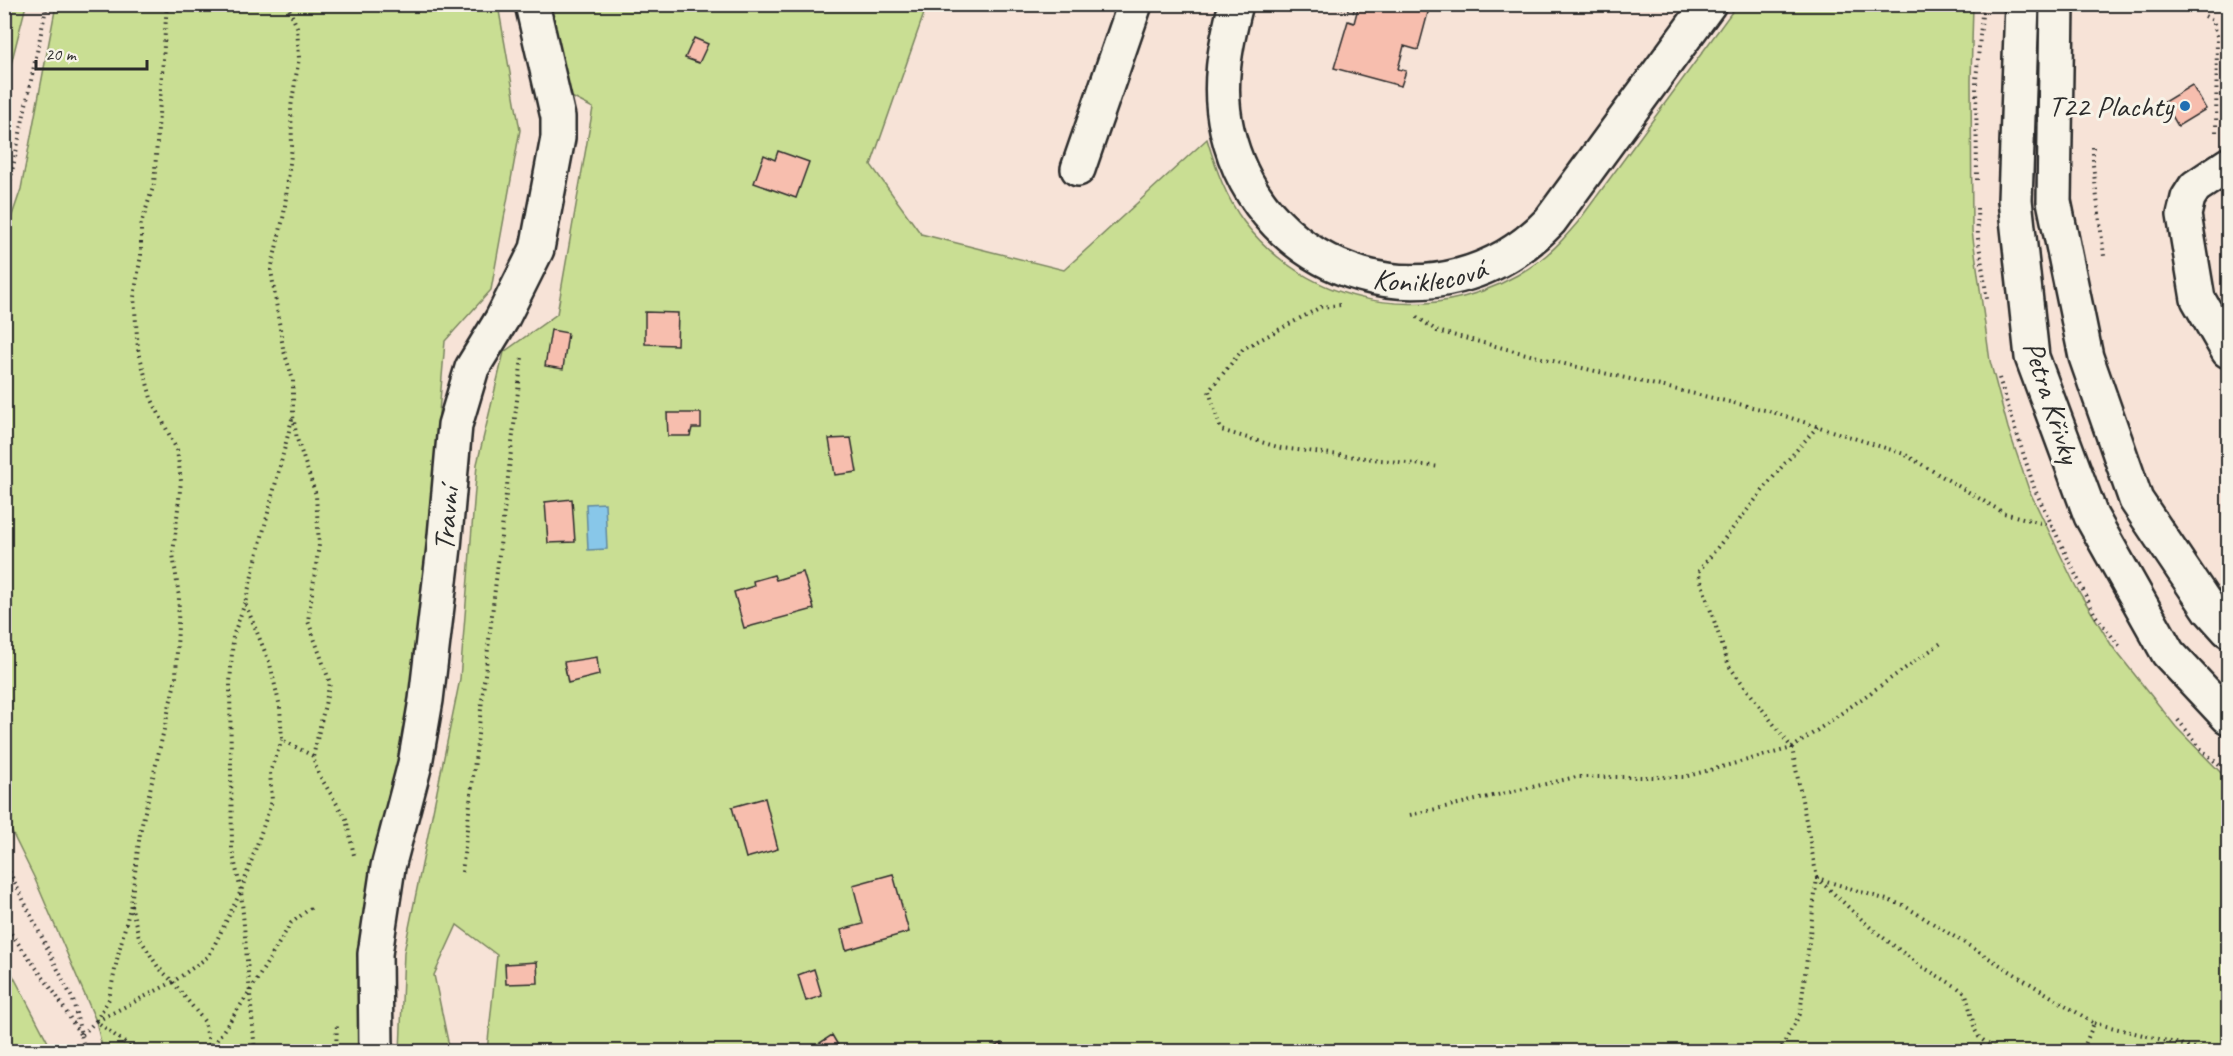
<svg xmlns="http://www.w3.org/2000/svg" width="2233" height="1056" font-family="Caveat,sans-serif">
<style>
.green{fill:#c9de93;stroke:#7a845f;stroke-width:1.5}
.water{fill:#88c7e9;stroke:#63899d;stroke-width:1.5}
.building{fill:#f7beae;stroke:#2b2b2b;stroke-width:1.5}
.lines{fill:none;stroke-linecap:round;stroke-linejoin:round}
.minor-casing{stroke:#2b2b2b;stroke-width:38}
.path{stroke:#2b2b2b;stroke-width:4;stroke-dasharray:1.5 4.5;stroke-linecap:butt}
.minor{stroke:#f7f3e8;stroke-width:33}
.poi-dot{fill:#1f6fb2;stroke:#f7f3e8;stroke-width:2}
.labels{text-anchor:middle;stroke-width:6;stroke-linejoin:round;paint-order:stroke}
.poi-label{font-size:30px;fill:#2b2b2b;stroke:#f7f3e8;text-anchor:end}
.street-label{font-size:30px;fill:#2b2b2b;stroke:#f7f3e8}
</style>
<rect width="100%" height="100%" fill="#f7e3d7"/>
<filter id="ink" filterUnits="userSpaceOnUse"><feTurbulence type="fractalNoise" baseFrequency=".0167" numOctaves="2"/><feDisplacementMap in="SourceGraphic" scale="12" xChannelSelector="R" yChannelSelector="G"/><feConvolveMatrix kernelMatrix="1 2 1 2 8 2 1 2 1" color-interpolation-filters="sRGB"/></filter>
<g filter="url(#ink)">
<path class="green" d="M5,4l21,1 -21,83 -1,-83z
M56,5h442l22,125 -29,160 -46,51 -33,394 -47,316h-262l-7,-30 -62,-144 -29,-59v-582l16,-47z
M542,5h385l-56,160 50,69 143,36 143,-131c9,30 19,59 37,83 71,93 203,107 295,39 15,-11 27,-25 39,-39l159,-217h236l-2,76 1,150 18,130 18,67 21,62 47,97 36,59 64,81 52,53v271h-1741l10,-96 -40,-30 -23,50 16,76 -50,1 4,-100 56,-273 17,-215 27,-112 53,-38 36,-206 -39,-20z
M4,963l4,3 43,82v3h-46z"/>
<path class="water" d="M605,503l2,46 -19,1 -2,-46z"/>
<path class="building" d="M1359,4h56l14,5 -11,41 -14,-4 -6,23 8,2 -5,15 -67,-18 14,-47 6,2z
M694,38l14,6 -9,19 -14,-5z
M2192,85l14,24 -28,17 -14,-24z
M778,151l31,11 -13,36 -42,-15 10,-28 11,5z
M645,312l33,1 -1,32 -32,-1z
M551,330l17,3 -5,36 -18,-3z
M667,413h34v15h-9l-2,8h-22z
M851,438l6,34 -22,3 -6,-36z
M572,499l3,43 -27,1 -3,-41z
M803,572l11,37 -70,19 -10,-36 20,-6 -1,-5 21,-6 2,5z
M597,657l2,18 -31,8 -4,-21z
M765,798l13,51 -32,9 -14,-51z
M893,874l16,58 -63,18 -5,-20 22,-6 -10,-39z
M537,962l1,21 -32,1 -1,-20z
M814,969l8,27 -16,5 -8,-26z
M832,1035l10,17h-36z
M1002,1043l4,9h-22z"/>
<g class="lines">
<g class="minor-casing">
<g id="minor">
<path id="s1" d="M1236,4c-11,42 -19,83 -9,126 35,151 216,204 323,91l159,-217"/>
<path d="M2022,4l-7,196 17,157 59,159 77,137 60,64"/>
<path d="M2057,4l-3,197 32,156 50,143 74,110 18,20"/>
<path d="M2228,165l-33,22 -7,11 -4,17 14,84 30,52"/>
<path d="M1078,169l57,-165"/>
<path d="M376,1052l-1,-98 13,-87 27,-103 11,-64 18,-153 11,-122 17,-57 30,-49 35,-70 21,-111v-21l-26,-113"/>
</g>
</g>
<path class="path" d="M287,4l10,23 2,31 -8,49 1,39 -8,68 -13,56 12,78 10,32v36l4,23 19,56 3,50 -11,76 22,62 -17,74 5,16 28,46 8,36
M1330,4l27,8
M2205,16l8,4 4,16 -1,98
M2093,147v18l11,91
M1977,180l-1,-100 7,-76
M1977,208l1,30 9,61
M4,210l43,-206
M1340,305l-19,2 -78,42 -34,42 12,39 60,18 159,19
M1417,317l20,14 132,34 200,46 135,43 100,59 48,13
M1999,378l36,112 60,125 26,33
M292,419l-47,184 25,61 10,43 2,33 31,16
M245,603l-12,33 -3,48 2,166 9,41 14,161
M2178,720l24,30 26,23
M1410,815l166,-38h108l108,-29 149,-105
M4,861l69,139 12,52
M462,872l60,-515
M131,905l8,32 19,30 15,15 31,39 7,29
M4,924l52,71 25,41 15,-15 41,31
M96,1021l13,-22 9,-44 13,-51 9,-71 36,-155 3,-81 -6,-43 8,-73 -4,-31 -26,-52 -13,-49 -4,-52 7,-42v-30l13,-41 13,-180
M97,1021l76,-39 36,-26 32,-65 31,-90 -2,-29 12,-32
M2094,1023l118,29
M210,1050l39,-57 42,-70 21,-16
M336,1052l1,-30
M1779,1052l21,-38 17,-136 -25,-130 -63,-82 -31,-94 81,-102 39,-44
M1998,1052l-19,-15 -4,-7 -9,-36 -9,-7 -38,-22 -47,-36 -55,-51 86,27 191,118 -12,29"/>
<use href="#minor" class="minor"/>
</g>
</g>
<circle class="poi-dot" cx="2185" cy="106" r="6"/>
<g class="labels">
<g class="poi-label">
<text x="2173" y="116">T22 Plachty</text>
</g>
<g class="street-label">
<text dy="10" stroke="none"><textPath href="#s1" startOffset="404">Koniklecová</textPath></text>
<text transform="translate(2052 402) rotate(72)" y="10">Petra Křivky</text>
<text transform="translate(446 519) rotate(-85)" y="10">Travní</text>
</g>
</g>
<rect width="2233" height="1056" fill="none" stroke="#f7f3e8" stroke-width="24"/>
<rect x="12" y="12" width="2209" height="1032" fill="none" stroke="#2b2b2b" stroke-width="2" filter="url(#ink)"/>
<path d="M36 60v9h111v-9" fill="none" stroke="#2b2b2b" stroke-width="3"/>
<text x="45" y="60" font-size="18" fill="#2b2b2b" stroke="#f7f3e8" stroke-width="4.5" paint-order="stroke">20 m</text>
</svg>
